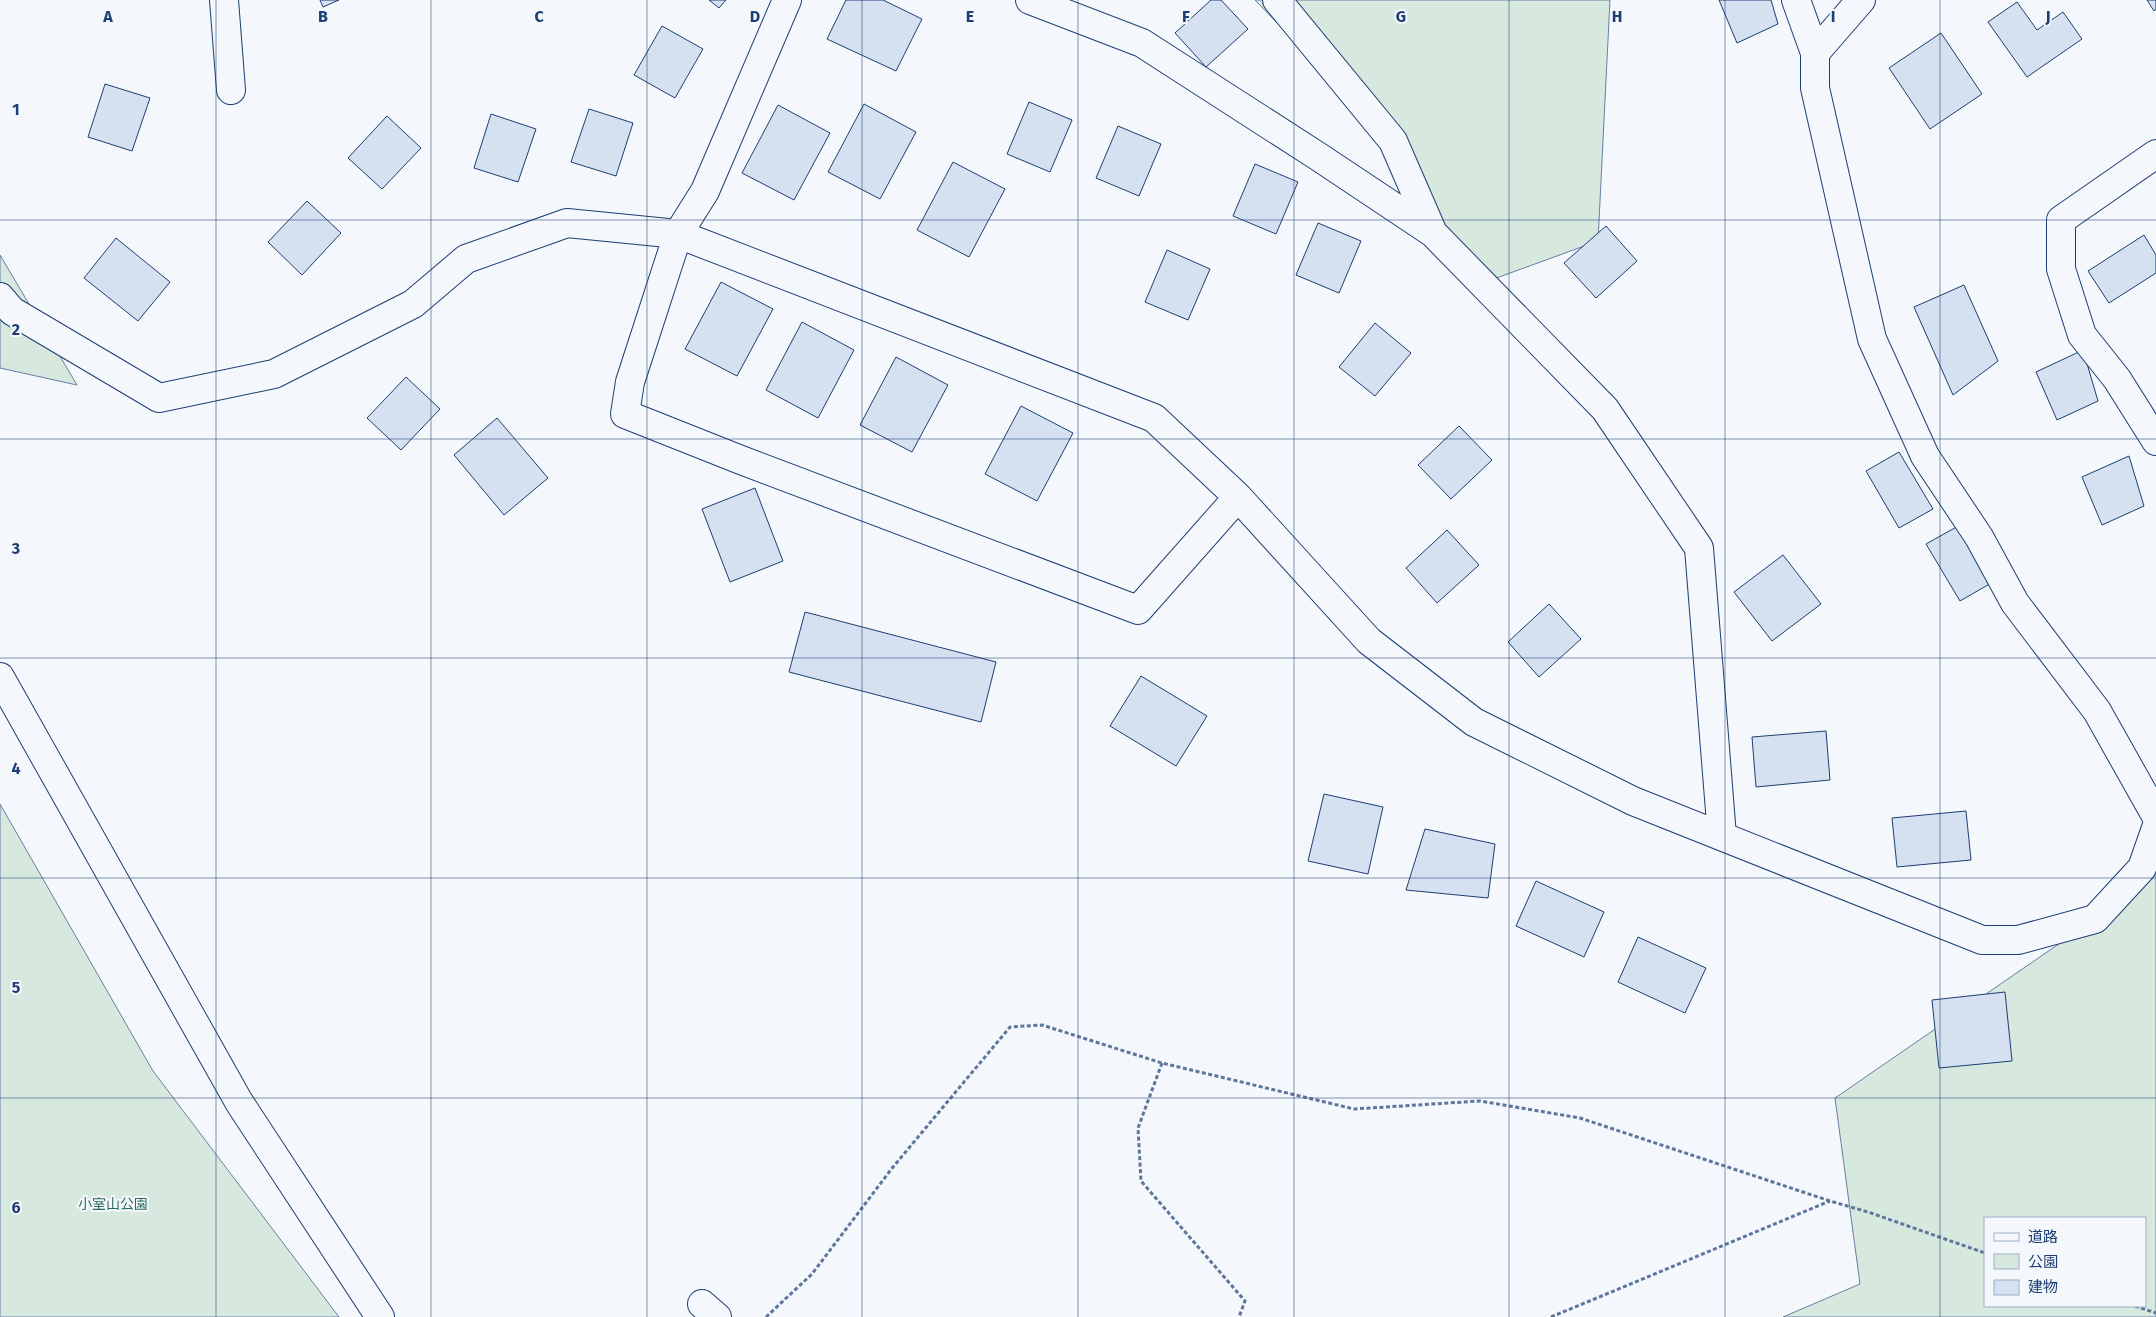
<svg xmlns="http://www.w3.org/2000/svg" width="2156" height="1317" font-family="'Fira Sans','Noto Sans JP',sans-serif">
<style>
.green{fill:#d7e8df;stroke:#687fa3;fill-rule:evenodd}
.building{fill:#d5e0f0;stroke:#1d3f73}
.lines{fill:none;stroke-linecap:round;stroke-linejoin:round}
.minor-casing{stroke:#1d3f73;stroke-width:30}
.path{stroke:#5e769c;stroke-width:3;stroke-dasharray:4 2.5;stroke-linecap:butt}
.minor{stroke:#f4f7fb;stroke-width:28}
.grid{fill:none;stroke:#1d3f73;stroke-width:1;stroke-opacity:0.55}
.labels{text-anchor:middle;stroke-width:4;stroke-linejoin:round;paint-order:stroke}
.park-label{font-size:14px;fill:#2c6c60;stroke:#f4f7fb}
.grid-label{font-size:16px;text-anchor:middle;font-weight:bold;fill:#1d3f73;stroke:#f4f7fb;stroke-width:4;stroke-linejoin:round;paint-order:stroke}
</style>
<rect width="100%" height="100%" fill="#f4f7fb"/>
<path class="green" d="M1255,0h355l-12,241 -118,43 -97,-151z
M0,255l77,130 -77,-17z
M0,804l153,267 186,246h-339z
M2156,825v492h-373l77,-33 -25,-186 260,-179zM1985,1218h160v88h-160z"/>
<path class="building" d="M320,0h19l-16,7z
M709,0h17l-7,8z
M846,0h37l39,19 -26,52 -69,-32z
M1211,0h10l27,29 -42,38 -31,-34z
M1719,0h52l7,24 -41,19z
M2147,0h9v9l-2,2z
M2017,2l20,28 26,-18 19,27 -55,38 -39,-55z
M662,26l41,23 -28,49 -41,-23z
M1941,33l41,61 -52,35 -41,-61z
M105,84l45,14 -18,53 -44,-14z
M1029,102l43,18 -22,52 -43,-18z
M864,104l52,28 -36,67 -52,-27z
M778,105l52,28 -36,67 -52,-27z
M589,109l44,14 -17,53 -45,-14z
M491,114l45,15 -18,53 -44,-14z
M387,116l34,32 -39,41 -34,-31z
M1118,126l43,18 -22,52 -43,-18z
M953,162l52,27 -36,68 -52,-27z
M1255,164l43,18 -22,52 -43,-18z
M307,201l34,32 -39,42 -34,-33z
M1318,223l43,18 -22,52 -43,-18z
M1606,226l31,35 -41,37 -32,-35z
M2144,235l12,20v18l-47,30 -21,-32z
M116,238l54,44 -32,39 -54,-43z
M1167,250l43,19 -22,51 -43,-18z
M721,282l52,27 -36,67 -52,-27z
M1964,285l34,76 -45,34 -39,-88z
M802,322l52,28 -36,68 -52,-28z
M1375,323l36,30 -36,43 -36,-29z
M2083,350l15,51 -41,19 -21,-48z
M896,357l52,28 -36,67 -52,-27z
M406,377l34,32 -39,41 -34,-32z
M1021,406l52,27 -36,68 -52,-27z
M497,418l51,60 -44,37 -50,-60z
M1459,426l33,34 -41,39 -33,-34z
M1899,452l34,57 -34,19 -33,-57z
M2129,456l15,50 -42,19 -20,-48z
M755,488l28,73 -53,21 -28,-73z
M1960,525l33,57 -33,19 -34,-57z
M1447,530l32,35 -42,38 -31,-35z
M1783,555l38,49 -49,37 -38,-49z
M1549,604l32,35 -42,38 -31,-35z
M805,612l191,50 -15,60 -192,-50z
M1141,676l66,40 -31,50 -66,-40z
M1826,731l4,49 -74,7 -4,-50z
M1324,794l59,13 -15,67 -60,-13z
M1966,811l5,49 -74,7 -5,-49z
M1425,829l70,15 -7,54 -82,-8z
M1536,881l68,31 -20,45 -68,-31z
M1638,937l68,31 -21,45 -67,-31z
M2005,992l7,69 -73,7 -7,-68z"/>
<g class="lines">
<g class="minor-casing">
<path id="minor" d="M224,0l7,90
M787,0l-82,191 -27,43 -48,148 -5,32 116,46 397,150 100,-113
M1030,0l112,43 177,114 114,76 172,176 94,139 23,288
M1277,0l116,141 40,92
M1796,0l19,53v35l57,251 53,117 54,81 36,66 82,108 59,105
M1815,53l46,-53
M2156,154l-95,66v49l21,66 35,44 39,62
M0,297l12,14 147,87 115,-24 139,-70 53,-45 101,-36 111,11 476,184 84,79 131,144 105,81 159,79 349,139h36l77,-21 47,-51 14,-40
M0,677l239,425 141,215
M702,1304l15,13"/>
</g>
<path class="path" d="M1162,1063l-24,65 3,53 104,120 -6,16
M2135,1306l21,7
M766,1317l46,-43 81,-107 117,-140 32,-2 120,38 192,46 126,-8 100,17 250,83 38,11 117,41
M1551,1317l279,-116"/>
<use href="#minor" class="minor"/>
</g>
<path class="grid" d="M216,0v1317M431,0v1317M647,0v1317M862,0v1317M1078,0v1317M1294,0v1317M1509,0v1317M1725,0v1317M1940,0v1317M0,220h2156M0,439h2156M0,658h2156M0,878h2156M0,1098h2156"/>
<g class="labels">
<g class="park-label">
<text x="113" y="1209">小室山公園</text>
</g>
</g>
<g class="grid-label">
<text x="108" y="22">A</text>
<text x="323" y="22">B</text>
<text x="539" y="22">C</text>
<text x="755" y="22">D</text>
<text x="970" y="22">E</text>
<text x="1186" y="22">F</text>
<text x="1401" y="22">G</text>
<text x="1617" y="22">H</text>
<text x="1833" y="22">I</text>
<text x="2048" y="22">J</text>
<text x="16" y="115">1</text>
<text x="16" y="335">2</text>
<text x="16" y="554">3</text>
<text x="16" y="774">4</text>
<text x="16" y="993">5</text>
<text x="16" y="1213">6</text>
</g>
<rect x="1984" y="1217" width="162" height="90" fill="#f4f7fb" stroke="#9eadc5"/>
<rect x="1994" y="1233" width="25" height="8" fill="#f4f7fb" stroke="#9eadc5"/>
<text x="2028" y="1242" font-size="15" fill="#1d3f73">道路</text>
<rect x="1994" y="1254" width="25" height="15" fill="#d7e8df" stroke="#9eadc5"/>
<text x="2028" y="1267" font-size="15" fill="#1d3f73">公園</text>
<rect x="1994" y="1280" width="25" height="15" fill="#d5e0f0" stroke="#9eadc5"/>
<text x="2028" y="1292" font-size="15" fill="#1d3f73">建物</text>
</svg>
